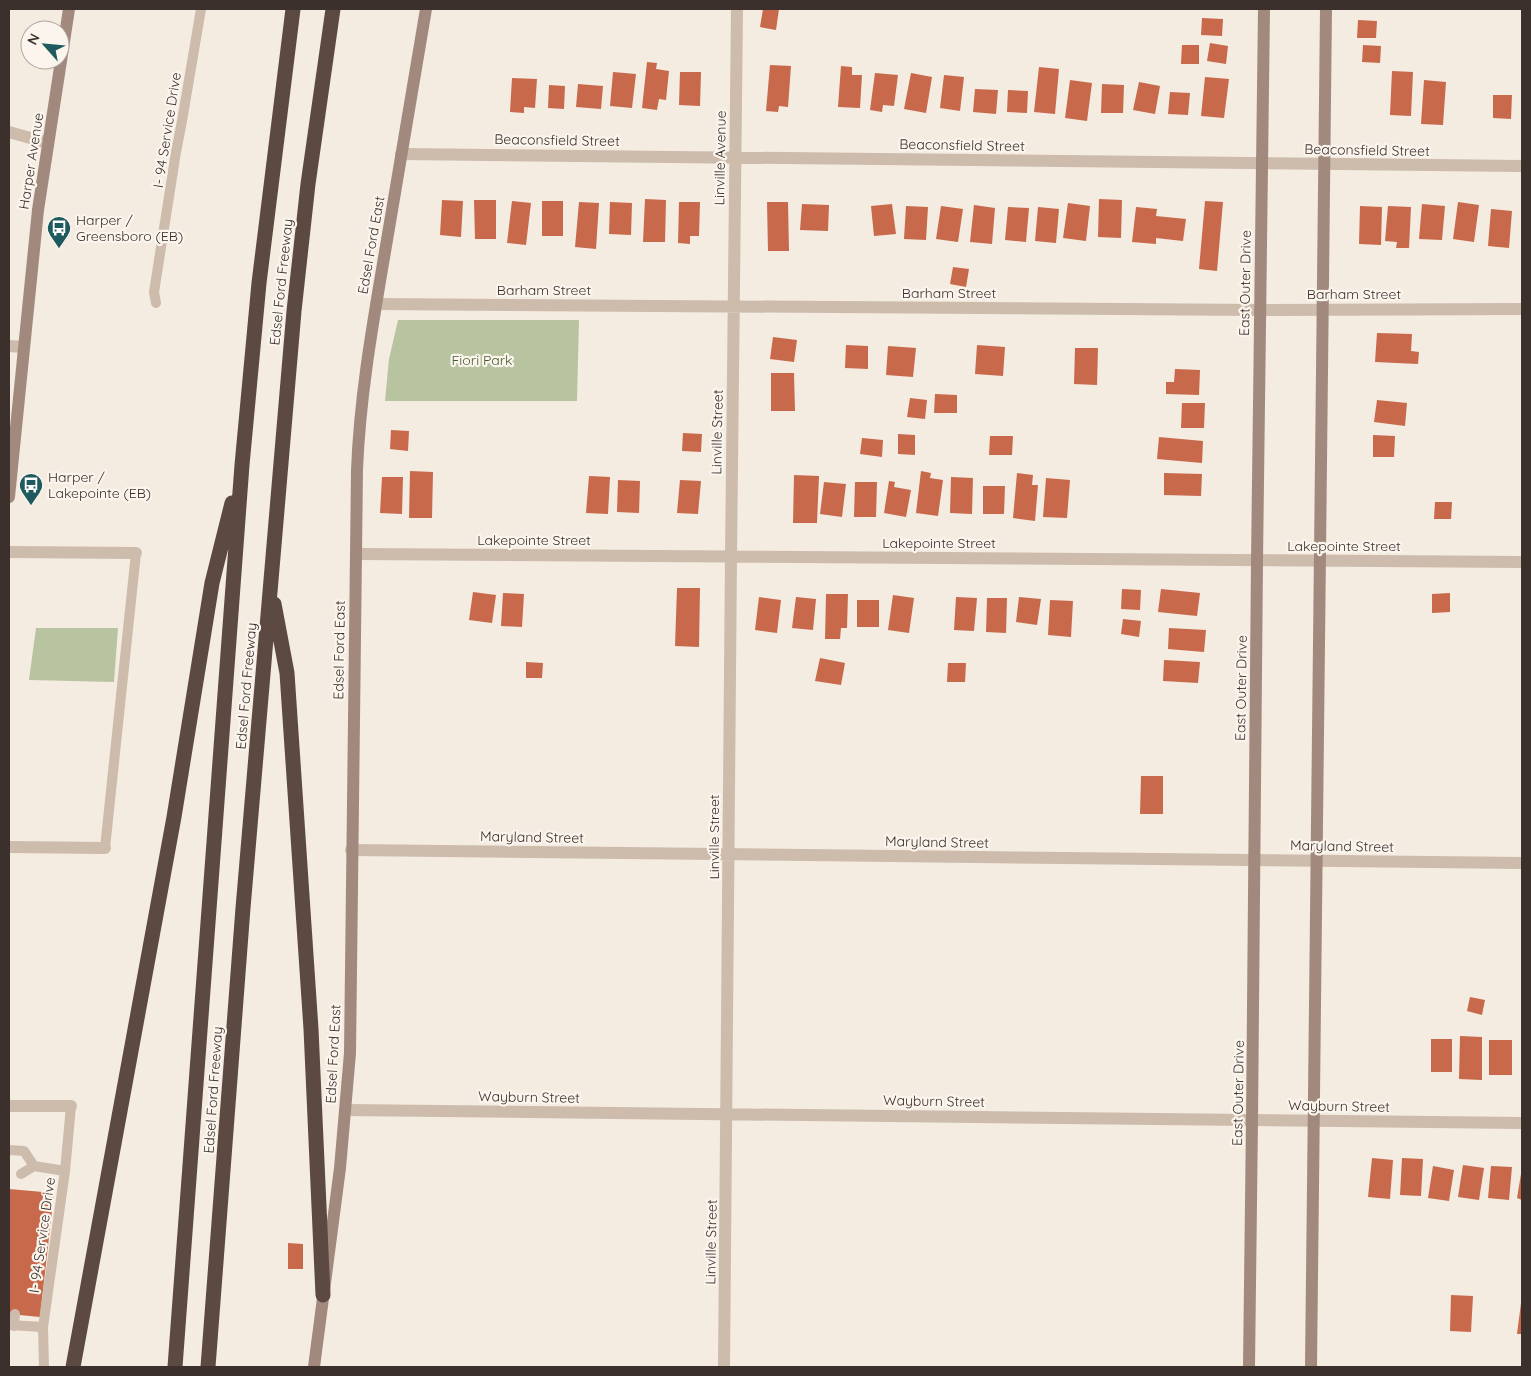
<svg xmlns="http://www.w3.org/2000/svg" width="1531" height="1376" font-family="Quicksand,sans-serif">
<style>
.green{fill:#b8c4a0}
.building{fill:#c8694b}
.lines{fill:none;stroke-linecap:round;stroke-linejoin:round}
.lane{stroke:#cdbbac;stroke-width:10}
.street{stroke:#cdbbac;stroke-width:12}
.secondary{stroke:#a18a7d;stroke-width:12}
.highway{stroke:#5c4a42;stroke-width:15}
.labels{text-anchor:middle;stroke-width:4.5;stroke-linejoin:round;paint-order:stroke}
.street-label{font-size:14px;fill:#3b302b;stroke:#fbf5ee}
.poi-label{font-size:14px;fill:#3b302b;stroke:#fbf5ee;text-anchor:start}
.park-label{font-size:14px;fill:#4a5a2e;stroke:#fbf5ee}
</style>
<rect width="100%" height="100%" fill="#f4ebe1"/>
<path class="green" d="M398,320h181l-2,81h-192l4,-42z
M36,628h82l-4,54 -85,-2z"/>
<path class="building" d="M763,9h16l-3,21 -16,-3z
M1202,18l21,1 -1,17 -21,-1z
M1358,20l19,1 -1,17h-19z
M1210,43l18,3 -2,18 -19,-3z
M1182,45h17v19h-18z
M1363,45l18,1 -1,17 -18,-1z
M647,62l10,1 -1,6 13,2 -3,29 -7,-1 -2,11 -15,-2z
M770,65l21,1 -3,41 -9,-1 -1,6 -12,-1z
M841,66l11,1v8h10l-2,33 -22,-1z
M1039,67l20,2 -4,45 -21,-2z
M1392,71l21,1 -2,44 -21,-1z
M613,72l23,2 -4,34 -22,-2z
M680,72h21l-1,34 -21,-1z
M875,73l23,2 -4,31 -11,-1 -1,7 -12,-2z
M911,73l21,4 -6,36 -22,-4z
M944,75l20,2 -4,34 -20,-3z
M1205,77l24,2 -5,39 -23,-2z
M512,78l25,1 -2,29 -11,-1v6l-14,-1z
M1070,80l22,3 -5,38 -22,-3z
M1424,80l22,2 -3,43 -22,-1z
M1139,82l21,4 -5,28 -22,-4z
M578,84l25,2 -2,23 -25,-2z
M1102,84l22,1 -1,28h-22z
M549,85l16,1 -1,23 -16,-1z
M975,89l23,1 -2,24 -23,-2z
M1008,90l20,1 -1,22 -20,-1z
M1170,92l20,1 -2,22 -20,-1z
M1493,95h19l-1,24 -18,-1z
M645,199l21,1 -1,42h-22z
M1099,199l23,1 -1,38 -23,-1z
M442,200l21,1 -2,36 -21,-2z
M474,200h22v39h-21z
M512,201l19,2 -5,42 -19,-2z
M542,201h21v35h-21z
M1205,201l18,1 -6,69 -18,-2z
M579,202l20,1 -3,46 -21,-2z
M610,202l22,1 -1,32 -22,-1z
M679,202h21l-1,34h-9v8l-12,-1z
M767,202h21l1,49h-21z
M1458,202l21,3 -5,37 -21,-3z
M1068,203l22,3 -4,35 -23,-3z
M802,204l27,1 -1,26 -28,-1z
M892,204l4,30 -22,2 -3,-30z
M1422,204l23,2 -3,34 -23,-1z
M974,205l21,3 -3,36 -22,-2z
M906,206l22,1 -2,33 -22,-1z
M941,206l22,3 -5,33 -22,-3z
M1360,206l22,1 -1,38 -22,-1z
M1388,206l23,1 -2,41h-13l1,-6 -12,-1z
M1008,207l21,1 -3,34 -21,-2z
M1038,207l21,2 -3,34 -21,-2z
M1136,207l21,2 -1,7 30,3 -3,22 -27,-3v6l-24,-2z
M1491,209l21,2 -3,37 -21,-2z
M953,267l16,2 -3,18 -16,-3z
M1377,333l35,1 -1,17 8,1 -1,12 -43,-2z
M773,337l24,3 -3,22 -24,-3z
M846,345l22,1v23l-23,-1z
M977,345l28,2 -2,29 -28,-2z
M888,346l28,2 -3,29 -27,-2z
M1075,348h23l-1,37 -23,-1z
M1175,369l25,1 -1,25 -33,-1v-12h8z
M771,373h23l1,38h-24z
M935,394l22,1v18h-23z
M910,398l17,2 -2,19 -18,-2z
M1377,400l30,3 -2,23 -31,-4z
M1182,403h23l-1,25h-23z
M391,430l18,1 -1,20 -18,-2z
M683,433l19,1 -1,18 -19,-1z
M898,434l17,1v20l-17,-1z
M1373,435l22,1 -1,21h-21z
M990,436h23l-1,19h-23z
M1159,437l44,4 -1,22 -45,-4z
M862,438l21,2 -1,17 -22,-3z
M410,471l23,1 -1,46h-23z
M921,471l10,2 -1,5 13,2 -5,36 -22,-3z
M1017,473l16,2 -1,10h6l-3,36 -22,-3z
M1164,473l38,1 -1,22 -37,-1z
M794,475l25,1 -2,47h-24z
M589,476l21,1 -2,37 -22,-1z
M382,477h21l-1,37 -22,-1z
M951,477l22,1 -1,36 -22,-1z
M1046,478l24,2 -3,38 -24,-1z
M618,480l22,1 -1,32 -22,-1z
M680,480l21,1 -3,33 -21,-1z
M889,481l6,1 -1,5 17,3 -5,27 -22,-4z
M824,482l22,2 -4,33 -22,-3z
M855,482h22l-1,35h-22z
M983,486h22l-1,28h-21z
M1435,502h17l-1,17h-17z
M677,588h23l-1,59 -24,-1z
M1122,589l19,1 -1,20 -19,-1z
M1161,589l39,4 -3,23 -39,-4z
M473,592l23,3 -4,28 -23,-3z
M503,593l21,1 -2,33 -21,-1z
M1450,593v19l-18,1v-19z
M826,594h22l-1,34h-6l-1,11h-15z
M893,595l21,3 -5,35 -21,-3z
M759,597l22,3 -4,33 -22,-3z
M796,597l20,2 -3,31 -21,-2z
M956,597l21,1 -3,33 -20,-1z
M1019,597l22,2 -4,26 -21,-3z
M987,598h20l-1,35 -20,-1z
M857,600h22v27h-22z
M1050,600l23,1 -2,36 -23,-2z
M1123,619l18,2 -2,16 -18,-3z
M1169,628l37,2 -2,22 -36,-3z
M820,658l25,5 -4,22 -26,-4z
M1164,660l36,2 -2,21 -35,-2z
M526,662l17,1 -1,15h-16z
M948,663h18l-1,19h-18z
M1141,776h22v38h-23z
M1470,997l15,3 -3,15 -15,-4z
M1460,1036l22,1v43l-23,-1z
M1431,1039h21v33h-21z
M1489,1040h23v35h-23z
M1372,1158l21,2 -3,39 -22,-2z
M1402,1158l21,1 -2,37 -21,-1z
M1463,1165l21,3 -5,32 -21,-3z
M1433,1166l21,4 -5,31 -21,-3z
M1491,1166l21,1 -3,33 -21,-2z
M1521,1174h1v26l-5,-2z
M9,1189l45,4 -14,124 -31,-3z
M288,1243l15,1v25h-15z
M1451,1295l22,1 -2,36 -21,-1z
M1521,1303l1,1v30h-5z"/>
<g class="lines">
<path class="lane" d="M156,303l-2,-11 22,-140 6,-31 19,-112
M105,848l31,-295
M9,1150l15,1 10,15 -13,8
M34,1166l31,5
M9,1325l34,2
M14,1326l1,-12
M44,1367l-1,-40 22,-156 6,-65"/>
<path class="street" d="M9,132l39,11
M401,154l1121,12
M376,304l884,6 262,-1
M9,346l15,1
M9,552l127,1
M356,554l1166,8
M9,847l96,1
M351,850l1171,13
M9,1106h62
M345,1110l1177,13
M724,1367l7,-810 6,-548"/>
<path class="secondary" d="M9,497l29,-287 31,-201
M314,1367l26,-199 10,-115 7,-583c3,-78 17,-153 30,-230 13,-77 26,-154 39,-231
M1249,1367l3,-247 5,-559 7,-552
M1311,1367l15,-1358"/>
<path class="highway" d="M274,604l13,69 24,356 12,266
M73,1367l101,-550 38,-234 20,-80
M175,1367l67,-902 17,-182 34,-274
M208,1367l35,-459 51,-597 14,-127 25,-175"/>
</g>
<defs>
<g id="bus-pin" transform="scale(1.25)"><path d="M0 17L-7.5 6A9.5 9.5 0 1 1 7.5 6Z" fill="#1f5a5e" stroke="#fbf5ee"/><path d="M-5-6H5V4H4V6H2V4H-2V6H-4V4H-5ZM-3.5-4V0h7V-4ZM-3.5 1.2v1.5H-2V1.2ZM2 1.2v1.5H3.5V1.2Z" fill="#fff"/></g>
</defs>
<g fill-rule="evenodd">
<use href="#bus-pin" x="59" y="228"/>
<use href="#bus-pin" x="31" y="485"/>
</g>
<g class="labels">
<g class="street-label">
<text transform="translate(167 130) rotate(-81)" y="5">I- 94 Service Drive</text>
<text transform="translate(557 140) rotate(1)" y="5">Beaconsfield Street</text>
<text transform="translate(962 145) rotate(1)" y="5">Beaconsfield Street</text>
<text transform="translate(1367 150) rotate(1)" y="5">Beaconsfield Street</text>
<text transform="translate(720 158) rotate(-89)" y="5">Linville Avenue</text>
<text transform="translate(31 161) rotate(-81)" y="5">Harper Avenue</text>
<text transform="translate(371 245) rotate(-80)" y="5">Edsel Ford East</text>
<text transform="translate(281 282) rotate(-84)" y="5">Edsel Ford Freeway</text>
<text transform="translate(1245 283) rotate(-89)" y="5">East Outer Drive</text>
<text x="544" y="295">Barham Street</text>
<text x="949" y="298">Barham Street</text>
<text x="1354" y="299">Barham Street</text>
<text transform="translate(717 432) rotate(-89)" y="5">Linville Street</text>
<text x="534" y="545">Lakepointe Street</text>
<text x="939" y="548">Lakepointe Street</text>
<text x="1344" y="551">Lakepointe Street</text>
<text transform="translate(339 650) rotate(-89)" y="5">Edsel Ford East</text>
<text transform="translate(246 686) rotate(-85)" y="5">Edsel Ford Freeway</text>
<text transform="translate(1241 688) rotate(-89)" y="5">East Outer Drive</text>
<text transform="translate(532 837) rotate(1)" y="5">Maryland Street</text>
<text transform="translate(714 837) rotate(-90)" y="5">Linville Street</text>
<text transform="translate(937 842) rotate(1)" y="5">Maryland Street</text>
<text transform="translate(1342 846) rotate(1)" y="5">Maryland Street</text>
<text transform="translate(333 1054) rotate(-87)" y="5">Edsel Ford East</text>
<text transform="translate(213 1090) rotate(-86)" y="5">Edsel Ford Freeway</text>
<text transform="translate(1238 1093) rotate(-89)" y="5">East Outer Drive</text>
<text transform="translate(529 1097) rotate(1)" y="5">Wayburn Street</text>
<text transform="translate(934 1101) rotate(1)" y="5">Wayburn Street</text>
<text transform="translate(1339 1106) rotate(1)" y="5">Wayburn Street</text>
<text transform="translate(42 1235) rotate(-82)" y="5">I- 94 Service Drive</text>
<text transform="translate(711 1242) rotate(-89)" y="5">Linville Street</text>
</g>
<g class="poi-label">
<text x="76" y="225">Harper /<tspan x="76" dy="16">Greensboro (EB)</tspan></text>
<text x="48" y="482">Harper /<tspan x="48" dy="16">Lakepointe (EB)</tspan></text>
</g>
<g class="park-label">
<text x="482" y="365">Fiori Park</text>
</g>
</g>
<rect width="1531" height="1376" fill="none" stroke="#3b302b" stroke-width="20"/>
<g transform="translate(45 45) rotate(297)"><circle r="24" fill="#fbf5ee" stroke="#aea6a0"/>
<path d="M0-4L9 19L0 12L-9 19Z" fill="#1f5a5e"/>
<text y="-8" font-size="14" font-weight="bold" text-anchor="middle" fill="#3b302b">N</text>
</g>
</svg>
